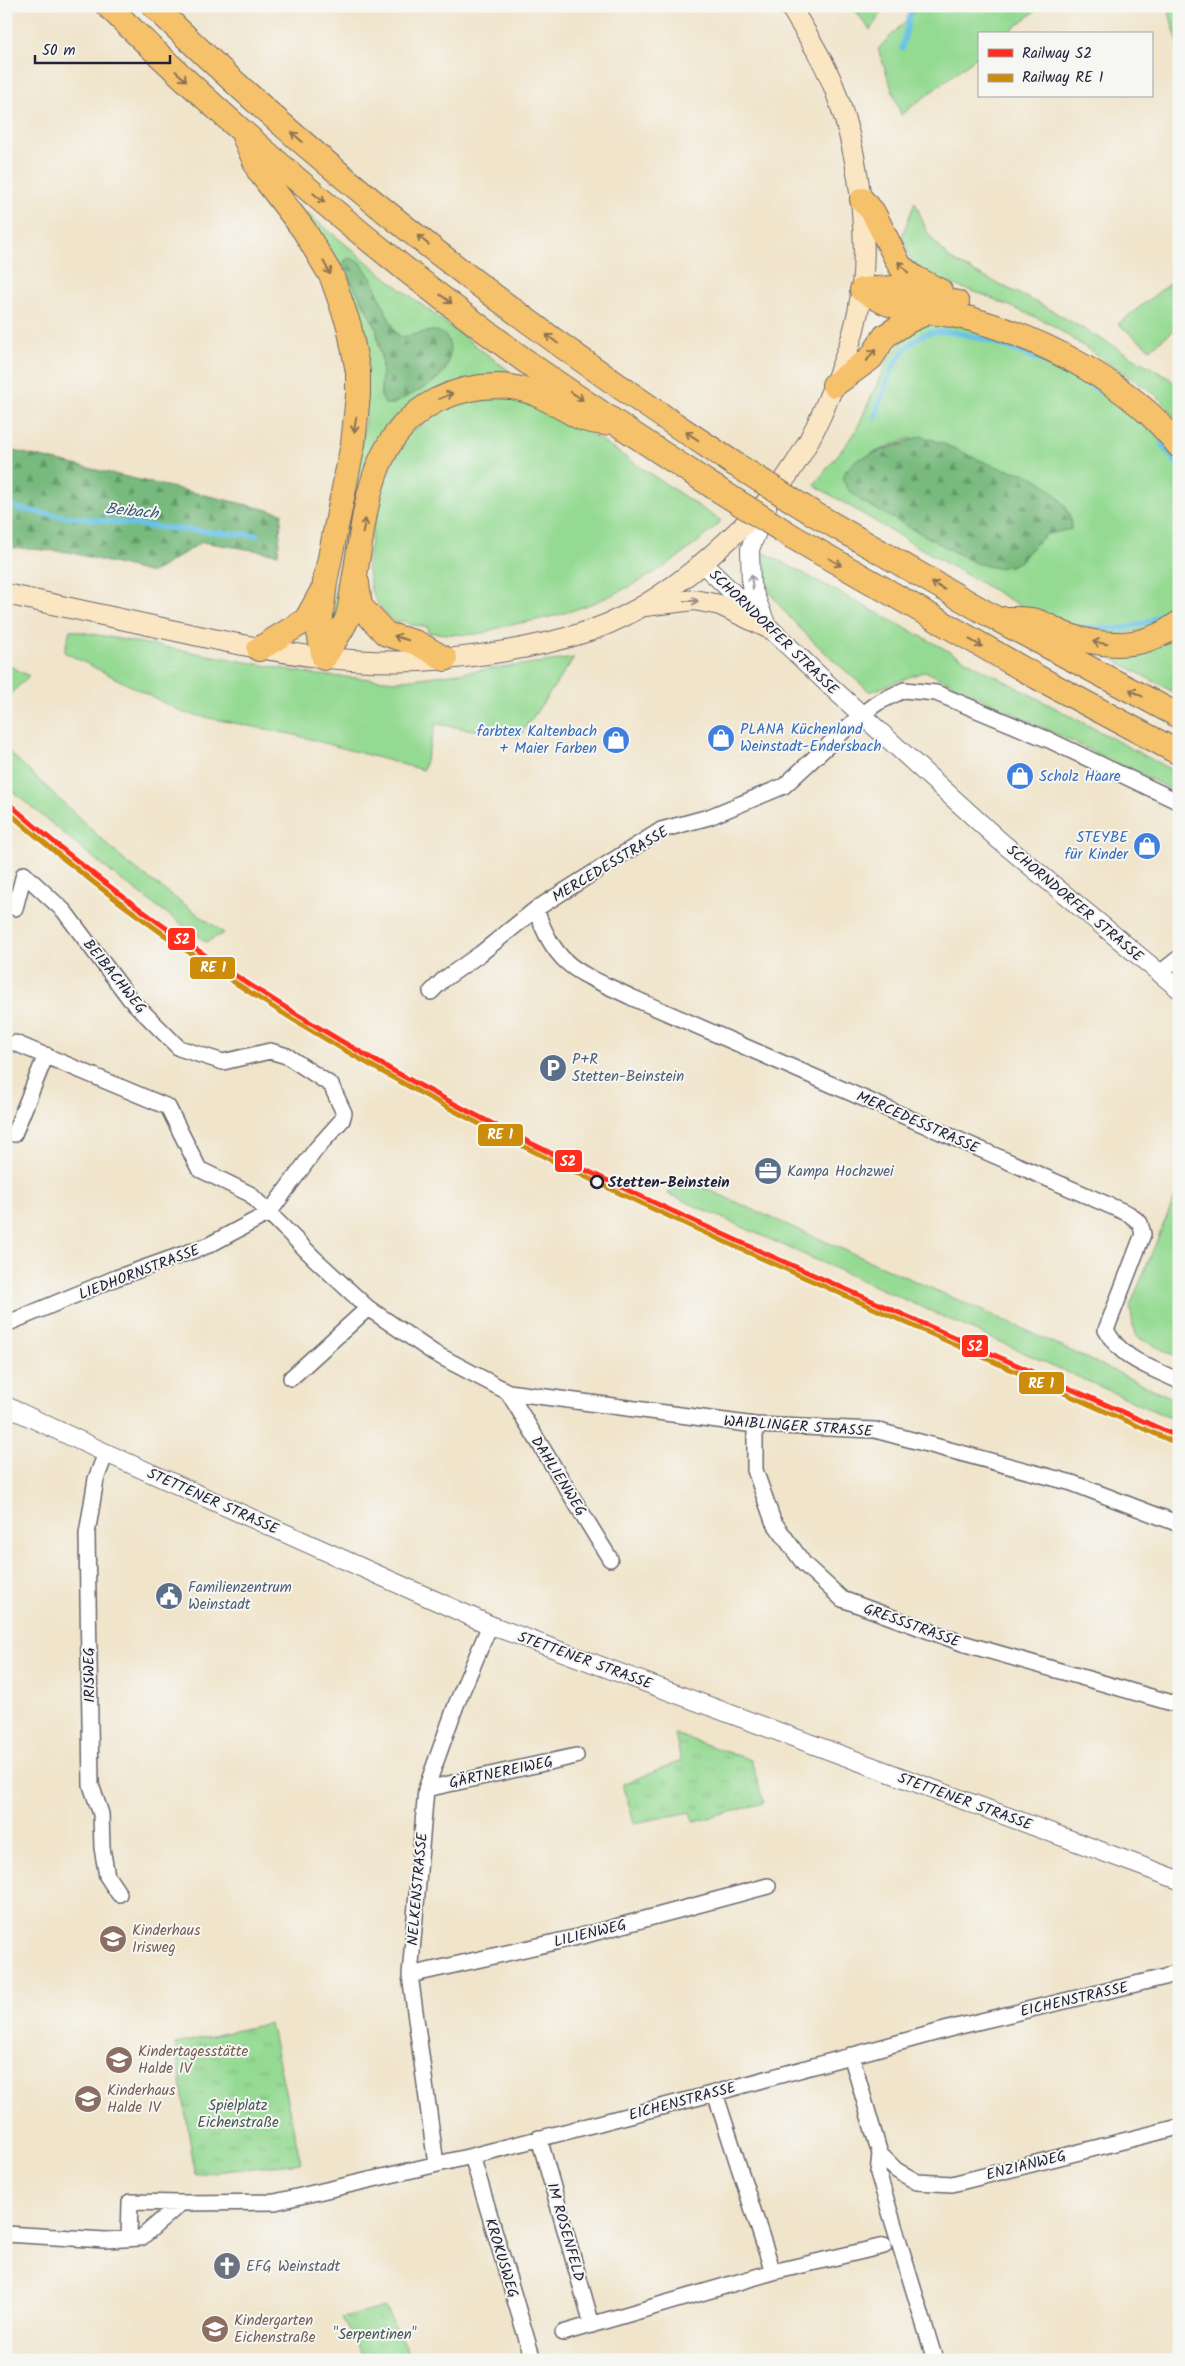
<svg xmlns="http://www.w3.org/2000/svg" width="1185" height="2366" font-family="Kalam,sans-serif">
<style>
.green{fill:#95da93;stroke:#5c7e67;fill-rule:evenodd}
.forest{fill:url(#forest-firs);stroke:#4d6e5c}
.park{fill:url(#park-tufts);stroke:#5c7e67}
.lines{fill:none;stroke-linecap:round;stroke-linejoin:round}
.stream{stroke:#67c2e5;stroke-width:5.5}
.minor-casing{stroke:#6a666d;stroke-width:18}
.tertiary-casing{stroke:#6a666d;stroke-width:20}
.secondary-casing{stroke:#6a666d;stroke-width:22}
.trunk-casing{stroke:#6a666d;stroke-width:26}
.minor{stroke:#fff;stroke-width:15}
.tertiary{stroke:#fff;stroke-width:18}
.secondary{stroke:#fbe6c4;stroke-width:20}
.trunk{stroke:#f5c16b;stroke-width:24}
.trunk-bridge-casing{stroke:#6a666d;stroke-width:26;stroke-linecap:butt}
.trunk-bridge{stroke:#f5c16b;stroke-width:24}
.rail-1-casing{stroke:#f6f6f2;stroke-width:9}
.rail-2-casing{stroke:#f6f6f2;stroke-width:9}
.rail-1{stroke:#ff2e1d;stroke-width:5}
.rail-2{stroke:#cc8c0c;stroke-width:5}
.oneway{stroke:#8c7253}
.oneway2{stroke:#9c9ca7}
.oneway3{stroke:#998e86}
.stop-dot{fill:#f6f6f2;stroke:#22223b;stroke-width:2.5}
.labels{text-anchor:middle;stroke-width:4;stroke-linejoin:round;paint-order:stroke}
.street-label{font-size:15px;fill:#22223b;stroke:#f6f6f2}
.shop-label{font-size:15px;fill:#366cbe;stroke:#f6f6f2;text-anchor:start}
.service-label{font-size:15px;fill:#4e5e75;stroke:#f6f6f2;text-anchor:start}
.stop-label{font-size:15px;font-weight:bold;fill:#22223b;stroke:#f6f6f2;text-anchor:start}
.education-label{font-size:15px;fill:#785e54;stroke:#f6f6f2;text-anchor:start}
.park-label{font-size:15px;fill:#445955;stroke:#f6f6f2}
.worship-label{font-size:15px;fill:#5b616d;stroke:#f6f6f2;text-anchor:start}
.water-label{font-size:16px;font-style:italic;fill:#3a5a76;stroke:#f6f6f2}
.line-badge{stroke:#f6f6f2;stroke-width:2}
.badge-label{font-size:14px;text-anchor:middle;font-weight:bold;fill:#fff}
</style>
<defs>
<pattern id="forest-firs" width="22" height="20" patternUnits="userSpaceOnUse" patternTransform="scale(1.25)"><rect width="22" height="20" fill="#78ba7d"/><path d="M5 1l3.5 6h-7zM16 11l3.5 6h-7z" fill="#629768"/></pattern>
<pattern id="park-tufts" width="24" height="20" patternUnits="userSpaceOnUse" patternTransform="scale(1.25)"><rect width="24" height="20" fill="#95da93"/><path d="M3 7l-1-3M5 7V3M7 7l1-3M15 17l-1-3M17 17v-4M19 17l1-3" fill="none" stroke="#80bb80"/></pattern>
</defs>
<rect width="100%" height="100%" fill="#f6f6f2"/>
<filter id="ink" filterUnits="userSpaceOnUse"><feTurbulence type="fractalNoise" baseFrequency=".02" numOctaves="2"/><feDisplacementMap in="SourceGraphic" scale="10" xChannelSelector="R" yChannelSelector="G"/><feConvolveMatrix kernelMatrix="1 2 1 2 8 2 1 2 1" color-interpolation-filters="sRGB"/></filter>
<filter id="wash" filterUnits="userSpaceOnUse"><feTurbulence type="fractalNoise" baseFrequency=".0096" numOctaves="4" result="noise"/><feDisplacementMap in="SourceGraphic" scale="20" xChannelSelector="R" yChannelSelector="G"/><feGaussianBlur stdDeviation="1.12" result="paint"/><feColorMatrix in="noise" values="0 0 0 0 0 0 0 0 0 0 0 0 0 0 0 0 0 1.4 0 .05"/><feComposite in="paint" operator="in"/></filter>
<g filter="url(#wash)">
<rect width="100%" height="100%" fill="#f0e4ca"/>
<path class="green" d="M852,6h34l-16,24z
M920,6h122l-36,28h-27v21l-78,60 -23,-66z
M1167,6h12v41z
M915,202l13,32 21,24 25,14 68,33 127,73 10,10v34l-23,-27 -107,-72 -65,-28 -53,-17 -17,-11 -12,-31z
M306,212l87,71 124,94 -108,29 -73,214 -8,6 38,-210zM343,266l43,47 9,19 6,5 32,-6 15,36 -11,12 -44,25 -12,-8 1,-34 -6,-35z
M1179,276v50l-29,23 -32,-25z
M931,322l43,6 111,46 94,79v159l-22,15 -50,10 -67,-20 -115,-66 -111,-66 41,-52 34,-76 18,-20 -3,-5zM910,438l102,34 14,2 42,38 4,9 -1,8 -24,5 -14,12 -14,16 -65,-10 -10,-6 -72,-93z
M503,395l61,21 157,105c-45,45 -109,80 -171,96 -21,5 -47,8 -64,15 -13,5 -43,1 -58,1v-6l-16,-2 -11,-5 -2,4 -12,-8 -10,-14 -6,-12 -4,-24 10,-66 25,-61 43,-33z
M765,553l414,221v19l-254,-122 -55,21c-24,-22 -114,-93 -109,-128 1,-3 3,-8 4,-11z
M70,630l248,45 79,6 177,-23 -55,79 -83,-13 -13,46 -128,-35 -111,-22 -120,-61z
M1179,634v61l-72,-39v-1z
M6,664l23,12 -23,22z
M6,749l121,114 97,70 -18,9 -93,-68 -107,-88z
M686,1180l333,147 160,74v21l-513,-229z
M1179,1187v171l-44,-22 -5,-30z"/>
<path class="forest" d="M350,258l11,5 11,17 23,52 6,5c10,-1 21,-5 31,-6 25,-1 21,35 5,48 -12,10 -30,17 -44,25h-8l-4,-8 1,-34 -6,-35 -33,-61 2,-6z
M921,436c25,7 47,20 71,29 11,5 22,5 33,9 19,5 50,34 46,55l-24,5 -14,12 -14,16 -9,4 -14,2 -21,-5 -114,-62 -13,-12 -5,-9 3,-10 10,-10z
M6,449l276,64 -4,41 -76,-12 -50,31 -84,-21 -62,-5z"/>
<path class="park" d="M675,1734l76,26 13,43 -70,19 -3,-10 -57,11 -11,-39 58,-23z
M270,2023l31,140 -106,11 -20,-130z
M385,2307l27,53h-46l-24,-42z"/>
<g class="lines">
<path class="stream" d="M902,48l10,-42
M875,418c9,-30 17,-64 46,-82 34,-21 160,41 192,63
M1162,444l17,23
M6,505c30,9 60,11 91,15 53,7 106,12 160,15
M1088,627c34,6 65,-3 91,-25"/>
</g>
</g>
<g filter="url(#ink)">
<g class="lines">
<g class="minor-casing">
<path id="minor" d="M536,909c20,61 44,63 97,89l496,216 11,9 3,11 -37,96c16,30 44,37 73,51
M1160,973l19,-15
M431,992l12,-12 37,-26 56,-45 125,-79 48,-13 75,-31 77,-71 16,-12 27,-13 32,3 113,47 130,62
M15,1043l153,64 31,62 51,25 65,65 53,49 66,45 74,39 247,33 120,5 197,53 107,41
M14,1134l32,-79
M6,1324l110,-46 93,-33 60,-32 47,-64 26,-29 2,-7 -13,-28 -44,-29 -17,-5 -47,11 -44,-14 -49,-49 -66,-88 -40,-37 -9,34
M291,1378l77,-70
M508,1392l102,167
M755,1425v45l18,51 31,43 38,35 120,44 217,62
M106,1453l-10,26 -9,55 4,251 10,29 1,34 5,28 12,18
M426,1789l150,-33
M410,1975l172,-39 186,-50
M851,2055l29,99 16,16 21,12 35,2 227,-57
M715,2093l58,179
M539,2138l53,187
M880,2154l-2,19 57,187
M472,2156l61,204
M436,2164l-26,-189 16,-186 30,-84 34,-80
M6,2234l99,6 36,-2 40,-35 94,-1 197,-46 243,-63 241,-66 209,-50 14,-6
M129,2239l1,-37 51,1
M563,2333l210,-61 111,-26"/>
</g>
<g class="tertiary-casing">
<path id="tertiary" d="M703,564l127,122 170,155 179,148
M765,621l-14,-36 -1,-36 17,-42
M6,1406l100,47 384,172 689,255"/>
</g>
<g class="secondary-casing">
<path id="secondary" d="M6,594c60,13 119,26 179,39 86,19 173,35 261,26 50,-5 99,-13 146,-29 51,-18 97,-53 135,-89 15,-14 30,-28 43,-43 25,-29 44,-64 58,-99 10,-23 20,-46 26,-70 20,-72 7,-170 -19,-239 -11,-30 -29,-57 -45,-84
M645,606l49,-6 26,5 48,23"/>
</g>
<g class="trunk-casing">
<path id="trunk" d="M108,6c134,131 278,254 430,364 59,41 119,80 179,119
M154,6c176,173 374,323 579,457
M244,136l15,35 45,59 28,47 17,49 9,46v23l-5,49 -28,138 -6,51 5,25
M862,200l11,12 27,54 15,12 25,13
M862,290c10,5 20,12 30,15 26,8 53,7 79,14 74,21 160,65 208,127
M862,290l31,-2 64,15
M834,385l37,-27 14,-22 25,-16 18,-8
M811,512l184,106 184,98
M793,537l244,140 142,76
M357,583l3,23 26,28 31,9 28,16
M1005,619c10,0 22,-1 31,2 10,3 19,9 28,13 40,14 80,16 115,-11
M259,649l47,-29 15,-27
M324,658c7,-12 17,-26 23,-39 4,-12 5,-26 7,-38 12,-67 13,-145 83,-181 23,-11 48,-16 74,-13 27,4 45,18 68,30 8,4 18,5 26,6"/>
</g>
<use href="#minor" class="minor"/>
<use href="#tertiary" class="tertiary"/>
<use href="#secondary" class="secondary"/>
<use href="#trunk" class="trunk"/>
<g class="trunk-bridge-casing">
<path id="trunk-bridge" d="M733,463l78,49
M717,489l76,48"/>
</g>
<use href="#trunk-bridge" class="trunk-bridge"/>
<g class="rail-1-casing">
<path id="rail-1" d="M6,801c238,212 521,347 810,475 121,53 242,107 363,161"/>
</g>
<g class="rail-2-casing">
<path id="rail-2" d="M6,810c236,208 517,343 802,469 123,55 246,109 368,164"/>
</g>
<use href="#rail-1" class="rail-1"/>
<use href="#rail-2" class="rail-2"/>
</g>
<defs><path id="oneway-shaft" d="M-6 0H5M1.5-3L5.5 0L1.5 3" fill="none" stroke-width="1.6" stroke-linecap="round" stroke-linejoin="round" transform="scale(1.25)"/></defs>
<g class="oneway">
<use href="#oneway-shaft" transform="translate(181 76) rotate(42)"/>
<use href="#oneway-shaft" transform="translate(297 137) rotate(-139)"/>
<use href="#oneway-shaft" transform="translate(319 198) rotate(39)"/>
<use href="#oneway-shaft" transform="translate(423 240) rotate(-141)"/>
<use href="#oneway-shaft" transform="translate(903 267) rotate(-133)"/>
<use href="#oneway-shaft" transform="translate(327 268) rotate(62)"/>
<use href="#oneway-shaft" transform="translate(446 299) rotate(37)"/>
<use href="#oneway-shaft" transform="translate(552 339) rotate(-143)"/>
<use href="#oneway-shaft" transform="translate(871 355) rotate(-54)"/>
<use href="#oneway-shaft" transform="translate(446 396) rotate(-23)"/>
<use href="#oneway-shaft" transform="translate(577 396) rotate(34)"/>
<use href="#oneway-shaft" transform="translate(355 425) rotate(98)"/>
<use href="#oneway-shaft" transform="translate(692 436) rotate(-147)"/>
<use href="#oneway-shaft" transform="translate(364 526) rotate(-79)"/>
<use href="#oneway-shaft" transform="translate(835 562) rotate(31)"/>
<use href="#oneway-shaft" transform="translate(938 586) rotate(-151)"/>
<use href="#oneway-shaft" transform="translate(401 638) rotate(-163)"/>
<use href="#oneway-shaft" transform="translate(976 643) rotate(29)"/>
<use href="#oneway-shaft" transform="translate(1100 643) rotate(-171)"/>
<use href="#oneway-shaft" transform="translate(1136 693) rotate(-152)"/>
</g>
<use class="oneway2" href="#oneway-shaft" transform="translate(752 582) rotate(-98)"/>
<use class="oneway3" href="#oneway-shaft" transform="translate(691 601)"/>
</g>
<defs>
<g id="shop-disc" transform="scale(1.4375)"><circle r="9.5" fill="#3f7fe0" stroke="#f6f6f2"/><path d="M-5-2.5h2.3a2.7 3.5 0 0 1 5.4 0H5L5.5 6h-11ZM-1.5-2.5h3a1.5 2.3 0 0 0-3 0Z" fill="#fff"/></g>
<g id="parking-disc" transform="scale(1.4375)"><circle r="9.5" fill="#5c6f8a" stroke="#f6f6f2"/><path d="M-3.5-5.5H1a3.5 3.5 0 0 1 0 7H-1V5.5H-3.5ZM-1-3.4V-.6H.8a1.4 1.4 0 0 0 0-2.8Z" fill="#fff"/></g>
<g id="office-disc" transform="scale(1.4375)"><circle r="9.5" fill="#5c6f8a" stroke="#f6f6f2"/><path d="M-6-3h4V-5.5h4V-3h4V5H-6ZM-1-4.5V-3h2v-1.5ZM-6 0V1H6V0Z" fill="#fff"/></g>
<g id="civic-disc" transform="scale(1.4375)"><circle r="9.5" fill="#5c6f8a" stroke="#f6f6f2"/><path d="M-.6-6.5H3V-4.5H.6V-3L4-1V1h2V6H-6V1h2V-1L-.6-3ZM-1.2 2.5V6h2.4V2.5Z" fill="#fff"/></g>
<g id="school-disc" transform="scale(1.4375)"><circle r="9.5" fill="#8d6e63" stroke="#f6f6f2"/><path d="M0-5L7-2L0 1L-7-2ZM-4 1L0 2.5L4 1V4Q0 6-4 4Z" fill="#fff"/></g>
<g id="church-disc" transform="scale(1.4375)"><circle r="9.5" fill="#6b7280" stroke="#f6f6f2"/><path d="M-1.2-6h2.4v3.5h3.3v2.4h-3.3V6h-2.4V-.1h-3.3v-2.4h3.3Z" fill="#fff"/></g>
</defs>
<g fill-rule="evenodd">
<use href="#shop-disc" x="721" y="738"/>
<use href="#shop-disc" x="616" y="740"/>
<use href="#shop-disc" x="1020" y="776"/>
<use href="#shop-disc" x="1147" y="846"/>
<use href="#parking-disc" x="553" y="1068"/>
<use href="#office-disc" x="768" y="1171"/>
<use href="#civic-disc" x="169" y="1596"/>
<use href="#school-disc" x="113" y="1939"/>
<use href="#school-disc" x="119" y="2060"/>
<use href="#school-disc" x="88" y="2099"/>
<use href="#church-disc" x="227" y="2266"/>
<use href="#school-disc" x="215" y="2329"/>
</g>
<circle class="stop-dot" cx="597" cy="1182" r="6"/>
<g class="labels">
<g class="street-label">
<text transform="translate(774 632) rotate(44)" y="5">SCHORNDORFER STRASSE</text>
<text transform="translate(610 864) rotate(-31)" y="5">MERCEDESSTRASSE</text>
<text transform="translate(1075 903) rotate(40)" y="5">SCHORNDORFER STRASSE</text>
<text transform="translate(115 976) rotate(51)" y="5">BEIBACHWEG</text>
<text transform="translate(918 1122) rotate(24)" y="5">MERCEDESSTRASSE</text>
<text transform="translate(139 1272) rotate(-21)" y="5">LIEDHORNSTRASSE</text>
<text transform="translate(798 1426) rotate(4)" y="5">WAIBLINGER STRASSE</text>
<text transform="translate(559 1476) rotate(58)" y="5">DAHLIENWEG</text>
<text transform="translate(213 1501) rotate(24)" y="5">STETTENER STRASSE</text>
<text transform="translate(912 1625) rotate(20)" y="5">GRESSSTRASSE</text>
<text transform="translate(585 1660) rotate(20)" y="5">STETTENER STRASSE</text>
<text transform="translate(89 1675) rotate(-91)" y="5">IRISWEG</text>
<text transform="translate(501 1772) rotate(-12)" y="5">GÄRTNEREIWEG</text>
<text transform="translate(965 1801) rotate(20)" y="5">STETTENER STRASSE</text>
<text transform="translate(417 1889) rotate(-85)" y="5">NELKENSTRASSE</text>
<text transform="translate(590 1933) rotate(-14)" y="5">LILIENWEG</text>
<text transform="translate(1074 1999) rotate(-13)" y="5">EICHENSTRASSE</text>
<text transform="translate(682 2101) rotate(-15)" y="5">EICHENSTRASSE</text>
<text transform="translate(1026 2165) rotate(-14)" y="5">ENZIANWEG</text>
<text transform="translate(566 2232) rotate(74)" y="5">IM ROSENFELD</text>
<text transform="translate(502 2258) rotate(73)" y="5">KROKUSWEG</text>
</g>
<g class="shop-label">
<text x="740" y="734">PLANA Küchenland<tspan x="740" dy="17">Weinstadt-Endersbach</tspan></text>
<text x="597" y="736" text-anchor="end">farbtex Kaltenbach<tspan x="597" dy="17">+ Maier Farben</tspan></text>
<text x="1039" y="781">Scholz Haare</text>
<text x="1128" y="842" text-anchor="end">STEYBE<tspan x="1128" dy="17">für Kinder</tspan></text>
</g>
<g class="service-label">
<text x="572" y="1064">P+R<tspan x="572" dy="17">Stetten-Beinstein</tspan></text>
<text x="787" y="1176">Kampa Hochzwei</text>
<text x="188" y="1592">Familienzentrum<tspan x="188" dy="17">Weinstadt</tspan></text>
</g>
<g class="stop-label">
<text x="608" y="1187">Stetten-Beinstein</text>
</g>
<g class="education-label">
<text x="132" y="1935">Kinderhaus<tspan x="132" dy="17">Irisweg</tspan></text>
<text x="138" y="2056">Kindertagesstätte<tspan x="138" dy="17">Halde IV</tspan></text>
<text x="107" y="2095">Kinderhaus<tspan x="107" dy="17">Halde IV</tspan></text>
<text x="234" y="2325">Kindergarten<tspan x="234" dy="17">Eichenstraße</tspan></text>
</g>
<g class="park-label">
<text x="238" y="2110">Spielplatz<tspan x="238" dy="17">Eichenstraße</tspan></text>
<text x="375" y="2339">"Serpentinen"</text>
</g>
<g class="worship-label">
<text x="246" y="2271">EFG Weinstadt</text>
</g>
<g class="water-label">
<text transform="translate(132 510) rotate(6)" y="6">Beibach</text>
</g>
</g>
<g class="line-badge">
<rect x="167" y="927" width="29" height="24" rx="5" fill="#ff2e1d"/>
<rect x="189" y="956" width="47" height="24" rx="5" fill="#cc8c0c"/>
<rect x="477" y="1123" width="47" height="24" rx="5" fill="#cc8c0c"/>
<rect x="554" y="1149" width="29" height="24" rx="5" fill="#ff2e1d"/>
<rect x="961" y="1334" width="28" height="24" rx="5" fill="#ff2e1d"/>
<rect x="1018" y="1371" width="47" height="24" rx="5" fill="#cc8c0c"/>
</g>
<g class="badge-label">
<text x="182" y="944">S2</text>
<text x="213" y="972">RE 1</text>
<text x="500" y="1139">RE 1</text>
<text x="568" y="1166">S2</text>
<text x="975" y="1351">S2</text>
<text x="1041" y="1388">RE 1</text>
</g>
<rect width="1185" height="2366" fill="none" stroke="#f6f6f2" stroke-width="25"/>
<rect x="978" y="32" width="175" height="65" fill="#f6f6f2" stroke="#a1a1a9"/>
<rect x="988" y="49" width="25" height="8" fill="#ff2e1d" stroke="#a1a1a9"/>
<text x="1022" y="58" font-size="15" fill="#22223b">Railway S2</text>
<rect x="988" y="74" width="25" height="8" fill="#cc8c0c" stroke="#a1a1a9"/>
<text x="1022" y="82" font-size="15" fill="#22223b">Railway RE 1</text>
<path d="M35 55v8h135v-8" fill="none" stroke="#22223b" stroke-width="2.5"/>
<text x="42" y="55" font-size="15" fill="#22223b" stroke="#f6f6f2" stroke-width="4" paint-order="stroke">50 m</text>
</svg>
